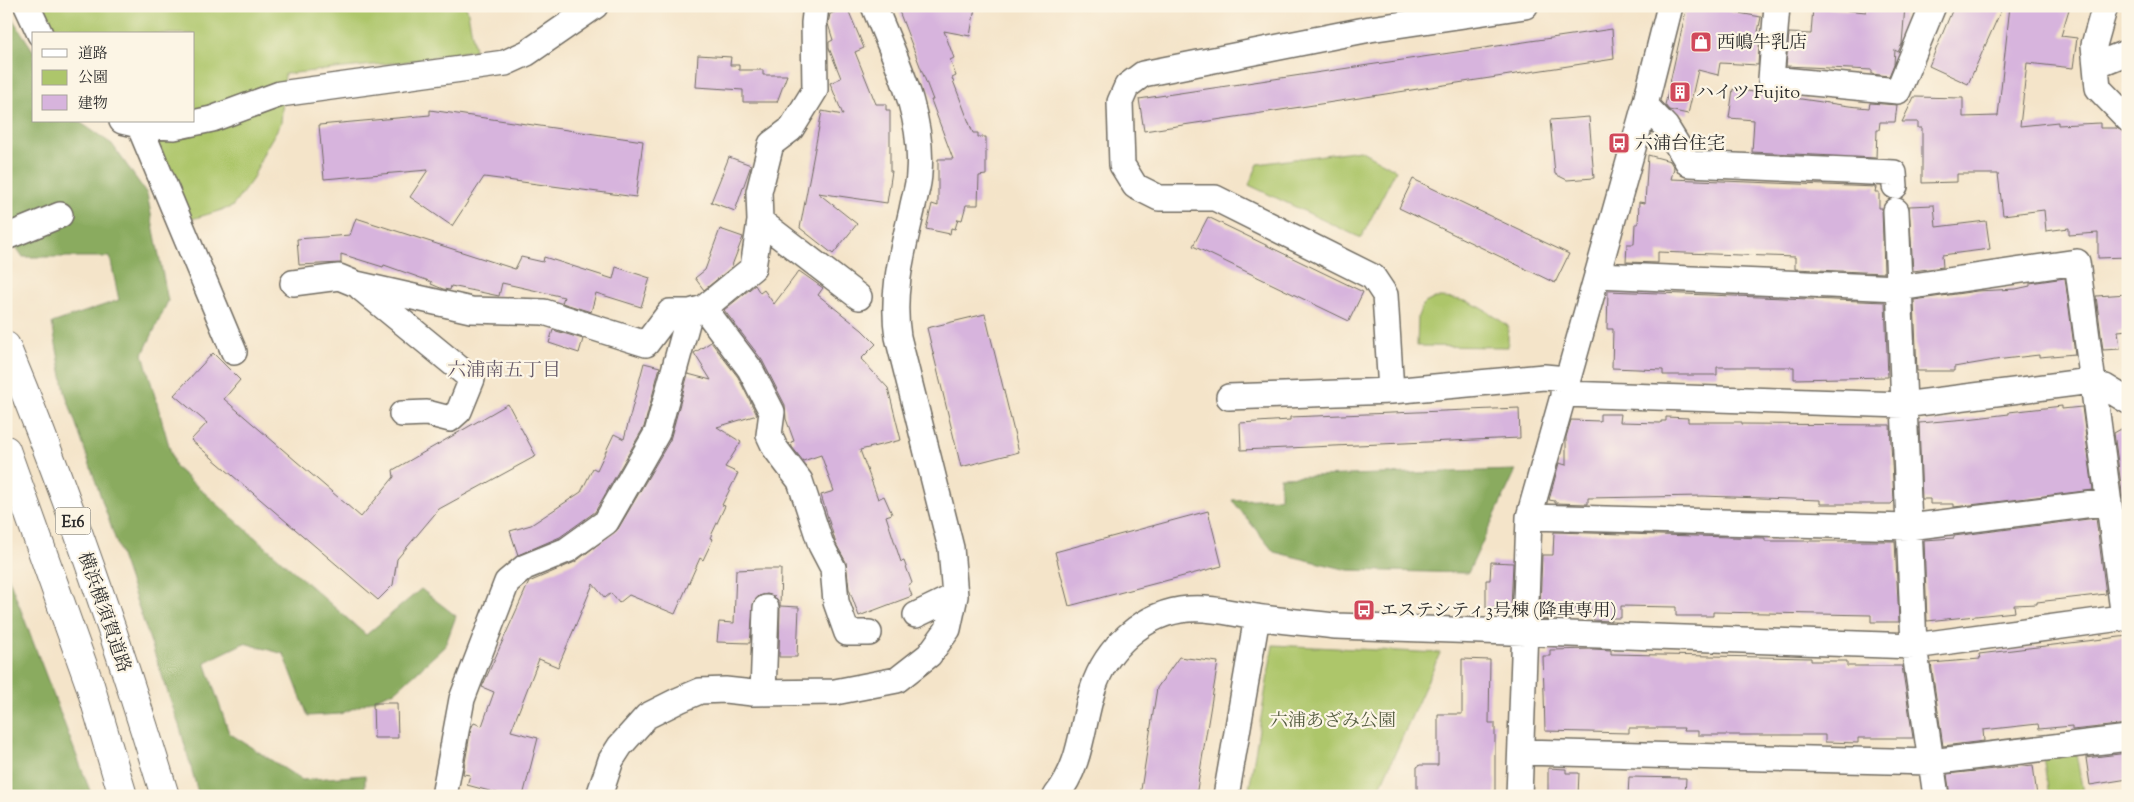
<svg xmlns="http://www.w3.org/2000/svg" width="2134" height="802" font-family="'Sorts Mill Goudy','Noto Serif JP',serif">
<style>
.green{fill:#adc66b;stroke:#6c784b}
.forest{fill:#8aab5f;stroke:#5a6b45}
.building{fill:#d7b4dd}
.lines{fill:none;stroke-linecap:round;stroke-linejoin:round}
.minor-casing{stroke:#716c62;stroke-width:28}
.highway-casing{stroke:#716c62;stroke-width:30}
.minor{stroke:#fff;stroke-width:25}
.highway{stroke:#fff;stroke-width:28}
.labels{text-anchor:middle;stroke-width:4.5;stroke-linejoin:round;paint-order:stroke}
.shield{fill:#fcf5e5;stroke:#6a6863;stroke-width:1}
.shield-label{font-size:16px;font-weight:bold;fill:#2b2b2b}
.poi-label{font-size:18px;fill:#2b2b2b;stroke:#fcf5e5;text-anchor:start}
.street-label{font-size:18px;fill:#2b2b2b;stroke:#fcf5e5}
.park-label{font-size:18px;fill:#525a3e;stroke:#fcf5e5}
.neighbourhood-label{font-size:19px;fill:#675b69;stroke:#fcf5e5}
</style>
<rect width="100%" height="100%" fill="#fcf5e5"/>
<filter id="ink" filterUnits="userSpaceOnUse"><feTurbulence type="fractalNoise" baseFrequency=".02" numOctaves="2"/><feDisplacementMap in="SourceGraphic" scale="10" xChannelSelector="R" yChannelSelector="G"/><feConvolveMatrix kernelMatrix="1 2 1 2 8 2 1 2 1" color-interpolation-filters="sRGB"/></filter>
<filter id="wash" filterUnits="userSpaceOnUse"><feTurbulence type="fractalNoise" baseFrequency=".0096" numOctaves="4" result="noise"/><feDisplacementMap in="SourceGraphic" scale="20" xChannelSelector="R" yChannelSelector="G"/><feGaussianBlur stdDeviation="1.12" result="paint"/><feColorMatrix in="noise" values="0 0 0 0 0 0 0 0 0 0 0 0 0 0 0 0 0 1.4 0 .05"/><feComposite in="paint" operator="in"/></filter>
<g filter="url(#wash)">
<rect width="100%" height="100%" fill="#f4e4c9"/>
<path class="green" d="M24,6h440l3,2 8,42 -71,12 -119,12 -4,49 -16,27 -13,30 -20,27 -40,12 -32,-70 -20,-28h54v-87h-154z
M1360,150l36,20 -35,68 -112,-53 9,-21z
M1435,298c36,0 45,8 73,28v21l-91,-1 1,-30 5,-12z
M1273,645l167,8 -64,143h-128z
M2076,753l7,40 -34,3 -6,-40z"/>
<path class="forest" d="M6,9l28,43v69h44l34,23 35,50 21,107 -25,53 32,113 191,168 55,-46 35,27 -11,30 -48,44 -57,24 -32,2 -24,-62 -40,-11 -39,19 24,71 73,47 63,-5v21h-166l-19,-68 -115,-336 -13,-69 67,-23 -9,-43h-87l-17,-25z
M1516,470l-48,103 -120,-3 -74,-18 -42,-52 48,-2v-21z
M6,571l86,225h-86z"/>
<g id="blocks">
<path class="building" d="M897,6h75l3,2 -5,28 -26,-5 10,27 -4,2 6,16 -4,2 21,55h5v4h8v38l-7,1 -1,29h-12l-4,15 -4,-1 -3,10 -4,-1 -1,6 -24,-5 6,-25 6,2v-47h15l-22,-59h2z
M1687,6h36l-1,4 39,7 -3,15h2l-2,33 -38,-2 -2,12 -20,-5 -10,44 -19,-4 -4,-5z
M1866,6h39l-3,38 -4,8 -3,-2 -1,14 -5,12 -17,-2v-4l-86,-4 3,-33 22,1 2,-27 53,5z
M1954,6h49l-35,78 -39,-18z
M2010,6h60l-9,30 16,2 -4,30 -46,-5 -7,63 38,-4v3l42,-2v5h16l12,5v124l-30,1v-25l-29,2v-7l-23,3 -2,-21 -41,5 -5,-41h-41v8l-35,1v-55h-4v-6h-16l12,-25 49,1v19l35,-1z
M847,7l17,41 -9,4 21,52h10v6h4v61h2l-5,32 -69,-10 39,31 -24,30 -33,-26 22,-117 21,4 -13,-32 11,-5 -12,-30v-6l4,-2 -5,-16 2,-10z
M1612,29l2,30 -470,72 -5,-32z
M698,55l33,2 -1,8h9v5h24v5h24l-10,27h-34v-12l-47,-3z
M1733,89l116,17 20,2 1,-5 27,2 -2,17h-15l-1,8h-2l-1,28 -124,-6 2,-32 -25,-2z
M430,110l213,31 -7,56 -152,-20 -32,49 -42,-29 18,-27 -104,9 -5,-54 111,-10z
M1589,117l5,61 -27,2 -12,-6 -5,-54z
M1648,155l22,6 4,7 -3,11 205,8 -1,5h4v16h3l2,65 -89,-4v-12l-137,-5v11l-32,-1 1,-18h7l1,-20h3l1,-22 6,1z
M729,157l22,8 -16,46 -24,-9z
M1413,179l156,75 -14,29 -156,-75z
M1934,205l2,22 50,-6 4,28 -48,6 1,12 -30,4 -4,-65z
M1208,217l155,75 -14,29 -156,-75z
M356,218l159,51 6,-12 22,5 1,-5 69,22 3,-12 34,11 -9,29 -45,-14 -5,19 -29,-9 2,-6 -62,-14 -3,13 -48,-10 -1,4 -7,-1 -12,-5 1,-2 -48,-17 -1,2 -42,-13v9l-42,2 -2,-26 53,-4z
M720,229l23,8 -12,31 -27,22 -9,-12 10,-8z
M799,271l24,17 -5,7 44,35 14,14 -15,15 27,29 13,52 -41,10 18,49 6,-3 8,18 -6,2 15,46 3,-1 8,22 -4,2 4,11 -53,20 -10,-27 -3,-27 -10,-18 -15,-49 13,-4 -13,-36 -18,6 -11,-14 -1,-5 3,-1 -8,-22 -1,-14 -23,-45 -38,-50 31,-25 5,8 4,-3 10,14z
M2065,278l10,76 -36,3v-2l-44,5 -41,7v4h-37l-3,-71 63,-9 39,-2 14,-3v-3z
M1608,291l277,11 3,75 -94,2v-12h-77v8h-54v-5l-51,-2 1,-39h-6z
M2128,294v36l-10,1 2,18 -17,1 -7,-54z
M985,314l34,138 -58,15 -34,-139z
M553,330l30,9 -4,14 -30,-10z
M711,342l27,35 19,38 -40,12 24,15 -16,25 13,6 -16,32 3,1 -15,32 3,1 -10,21 -3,-2 -25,56 -46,-19 -10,8 -8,-10 -6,5 -12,-14 -35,83 -19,-8 -28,72 27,7 -15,58h-15l-41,-11 3,-10 -7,-1 8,-46 3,-5 8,3 12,-34 -12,-5 47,-105 46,-20 43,-33 52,-89 18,-66 23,6 -17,-27z
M213,353l27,27 -16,19 137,118 33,-40 -1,-7 115,-66 28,52 -97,53 -42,50 -4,26 -15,15 -187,-160 16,-17 -33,-28z
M644,363l16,4 -16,60 -49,85 -35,25 -42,18 -8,-24 21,-6 50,-33 12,-24 4,2 17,-36 10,5z
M2062,406v3l20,-2 11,83 -139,17v-3h-24v-5h-8l-3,-76 48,-4 42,-5v-2z
M1519,408l1,30 -279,12 -1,-27 50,-3v-3z
M1600,414h21l-1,8 41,1v-2h5v-4l22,1v4h54v2l148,1 4,76 -3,3h-71v-4l-118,-4 -114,2v6l-33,-1v-2l-6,-1 10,-37 7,2v-28l5,-17 29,1z
M2128,425v112l-14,-104z
M1208,511l14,55 -153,40 -14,-54z
M2096,518l10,76 -69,8v2l-23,1 1,7 -88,9 -3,-81 30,-2v-2z
M1554,532l211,6v3h130l4,81h-28v-7l-158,-3v4h-37v-9l-55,-1v12h-10v3l-18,-1 -2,-11 -51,-1 2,-53h11z
M1491,562l22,1 -2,45h-25v-28h4z
M760,569h21l-1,37 19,1 -2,50h-18l1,-49 -6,-12 -7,-2 -8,2 -5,5 -4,42 -33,-1 2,-20 15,1 2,-53z
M2128,636v88l-56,6v-4l-33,3 -1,-5 -55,6 1,11 -41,5 -12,-83 49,-4 -1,-5z
M1593,649l18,1v4l200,4v3h36v5h55l11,72h-55v5l-33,-1v-7h-127v-4h-15l1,-3h-55v5l-84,-2 -2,-75h7v-6z
M1179,657l39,5 -22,134h-56l17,-108z
M1462,659l28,1 -1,63h6v73h-78v-29l3,-2h18v-51h24z
M373,703h24l1,35h-24z
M2128,753v26l-38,6 -4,-27z
M2033,765l4,31h-87l-3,-22z
M1548,768l18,1v4h13l-1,23h-30z
M1629,777l57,1 -1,18h-57z"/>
</g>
</g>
<g filter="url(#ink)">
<use href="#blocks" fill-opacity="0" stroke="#716c62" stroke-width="1"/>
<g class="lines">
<g class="minor-casing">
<path id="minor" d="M27,6l13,28
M1777,6l-6,73 127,12 35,-85
M2105,6l-11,39 4,43 30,31
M2096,65l32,-13
M1645,105l21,22 23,37 205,9 1,13
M122,121l17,4 35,2 38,-8 68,-25 225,-31 22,-10 68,-47
M139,125l95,227
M1896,211l18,435 22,150
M760,221l99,76
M6,237l54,-22
M1597,275l302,13 178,-26 47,356
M293,283l46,-6 17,7 115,26 73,2 102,32 24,-32h20
M361,288l111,91 -13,32 -9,8 -23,-6 -25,1
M704,308l46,61 22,43 -3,23 6,13 25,33 21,64 12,23 3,34 11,31h22
M1391,391l-6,-96 -12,-18 -158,-79h-56l-24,-12 -13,-21 -2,-63 7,-16 16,-12 227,-45 155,-23
M1563,394l340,11 180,-23 22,5 23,14
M1229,397l162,-6 153,-14 23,2
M1529,517l380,10 200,-25
M916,615l39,-19
M763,693l3,-85
M1521,752l410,10 197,-24
M444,796l18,-97 45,-117 18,-15 42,-17 39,-28 51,-89 33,-121 14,-4 49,-40 7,-47 -1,-29 12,-48 20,-15 24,-39 -1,-67 2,-17
M599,796l12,-36 9,-14 27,-30 32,-16 21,-9 25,-1 28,3 82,-1 62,-12 32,-25 19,-26 7,-33 -4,-48 -53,-211c-7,-44 4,-84 14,-127 2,-12 7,-25 7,-37 5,-59 -24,-114 -45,-167
M1056,796c26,-32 25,-69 37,-107 13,-41 51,-77 96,-80 23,-2 45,5 67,8 27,4 53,6 80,9l578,20 214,-29
M1226,796l31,-179
M1519,796l10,-279 116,-412 25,-99"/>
</g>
<g class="highway-casing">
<path id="highway" d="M6,346c61,147 113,298 159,450
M6,450l84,235 33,111"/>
</g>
<use href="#minor" class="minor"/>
<use href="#highway" class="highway"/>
</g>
</g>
<defs>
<g id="shop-square" transform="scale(1.125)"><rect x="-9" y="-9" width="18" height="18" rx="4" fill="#d1495b" stroke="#fcf5e5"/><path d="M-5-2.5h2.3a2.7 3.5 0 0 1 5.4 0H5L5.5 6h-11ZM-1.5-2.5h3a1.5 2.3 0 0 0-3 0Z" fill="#fff"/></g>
<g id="building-square" transform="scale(1.125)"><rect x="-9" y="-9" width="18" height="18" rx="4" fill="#d1495b" stroke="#fcf5e5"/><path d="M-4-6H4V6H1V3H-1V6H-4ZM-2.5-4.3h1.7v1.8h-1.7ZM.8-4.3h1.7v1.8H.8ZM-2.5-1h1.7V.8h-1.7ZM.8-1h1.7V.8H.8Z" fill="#fff"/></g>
<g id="bus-square" transform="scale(1.125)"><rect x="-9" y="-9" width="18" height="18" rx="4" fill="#d1495b" stroke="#fcf5e5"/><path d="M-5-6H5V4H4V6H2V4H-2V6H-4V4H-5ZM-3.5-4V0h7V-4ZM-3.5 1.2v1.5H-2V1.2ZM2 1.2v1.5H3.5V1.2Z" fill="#fff"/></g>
</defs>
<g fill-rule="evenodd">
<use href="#shop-square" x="1701" y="42"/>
<use href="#building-square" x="1680" y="92"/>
<use href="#bus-square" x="1619" y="143"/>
<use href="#bus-square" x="1364" y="610"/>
</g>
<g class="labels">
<rect class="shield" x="55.5" y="507.5" width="35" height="27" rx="4"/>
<g class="shield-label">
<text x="73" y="527">E16</text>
</g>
<g class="poi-label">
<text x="1717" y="48">西嶋牛乳店</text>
<text x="1696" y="98">ハイツ Fujito</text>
<text x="1635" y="149">六浦台住宅</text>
<text x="1380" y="616">エステシティ3号棟 (降車専用)</text>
</g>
<g class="street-label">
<text transform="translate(105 612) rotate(71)" y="6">横浜横須賀道路</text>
</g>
<g class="park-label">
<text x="1333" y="726">六浦あざみ公園</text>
</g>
<g class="neighbourhood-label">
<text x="504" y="376">六浦南五丁目</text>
</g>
</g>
<rect width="2134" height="802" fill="none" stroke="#fcf5e5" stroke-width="25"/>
<rect x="32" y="32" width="162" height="90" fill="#fcf5e5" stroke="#a8a49b"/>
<rect x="42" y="49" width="25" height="8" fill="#ffffff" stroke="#a8a49b"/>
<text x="78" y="58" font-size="15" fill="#2b2b2b">道路</text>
<rect x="42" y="70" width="25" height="15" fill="#adc66b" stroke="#a8a49b"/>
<text x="78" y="82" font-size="15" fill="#2b2b2b">公園</text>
<rect x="42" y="95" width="25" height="15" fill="#d7b4dd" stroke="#a8a49b"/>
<text x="78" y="108" font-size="15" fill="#2b2b2b">建物</text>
</svg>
